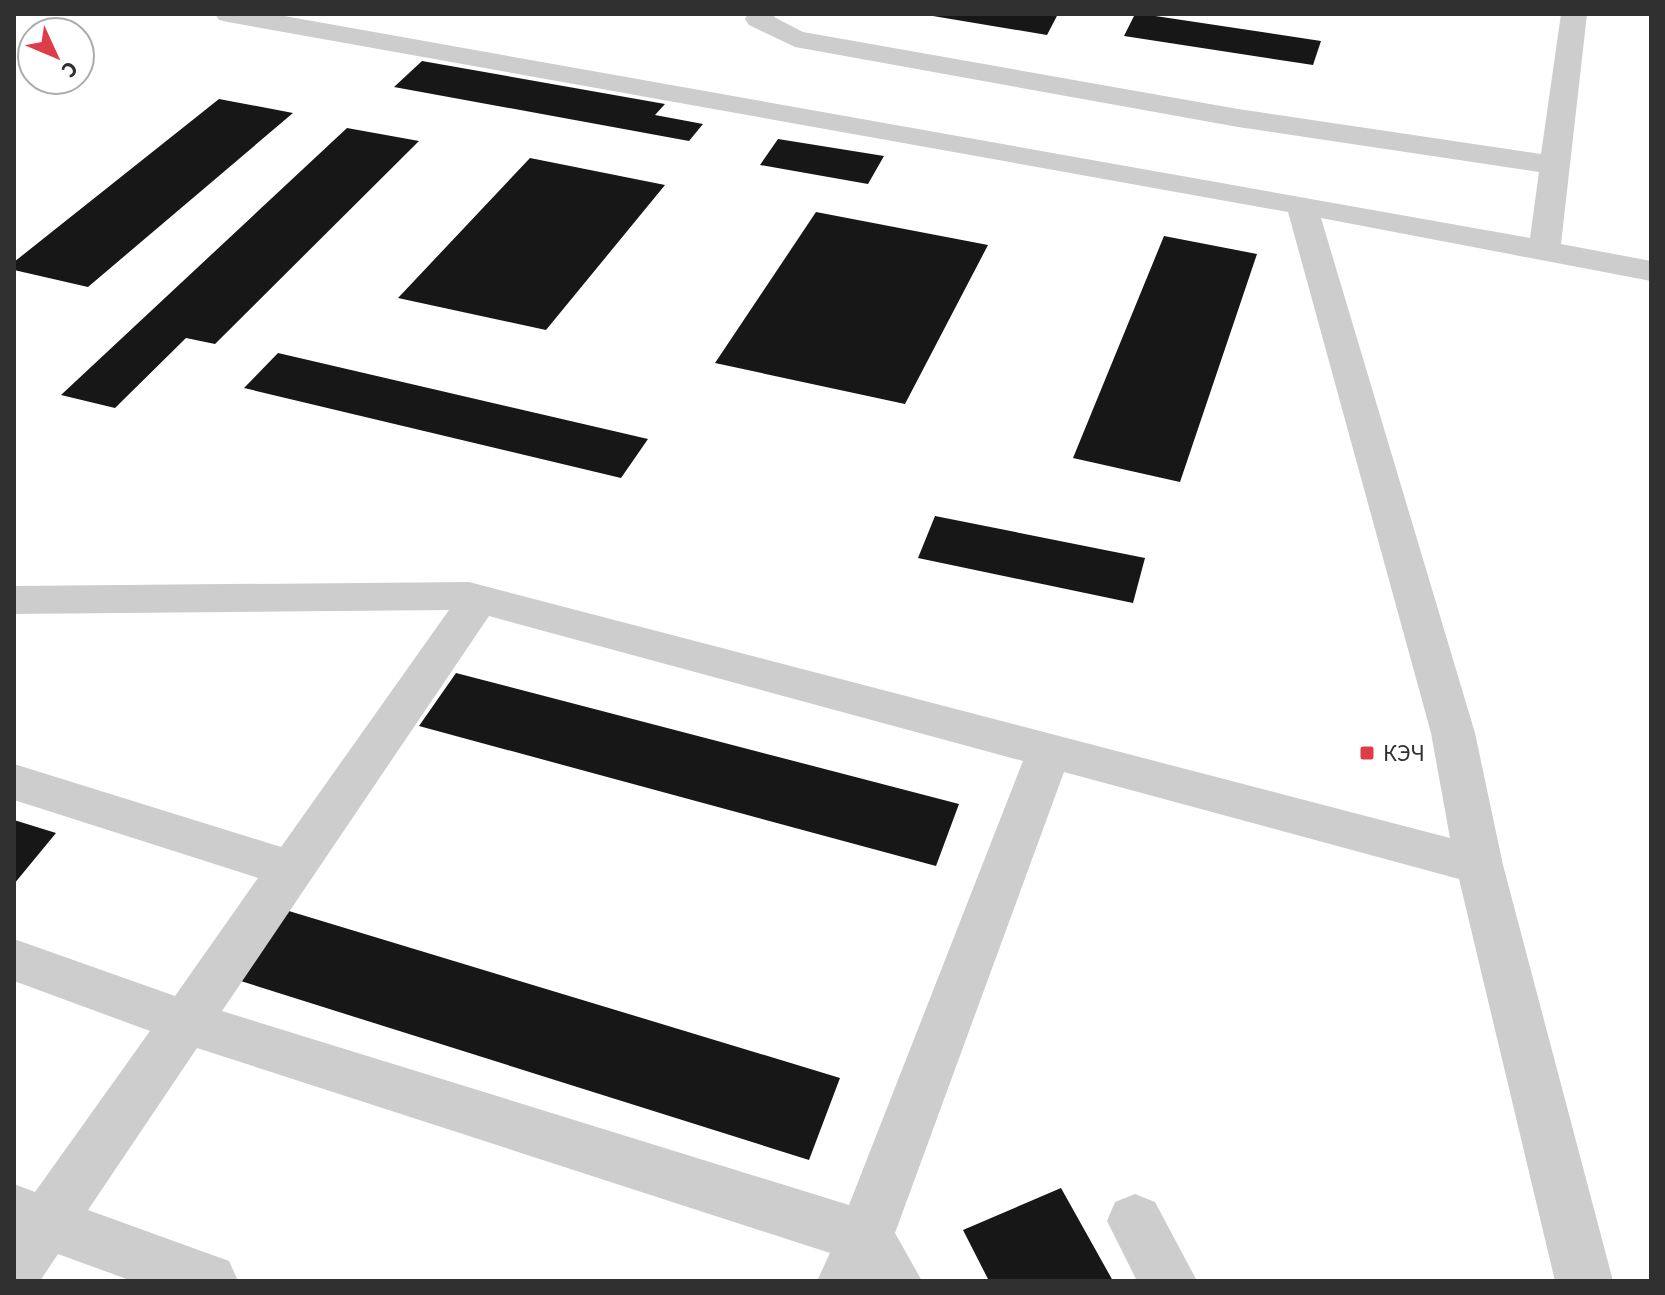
<svg xmlns="http://www.w3.org/2000/svg" width="1665" height="1295" font-family="'Source Sans 3',sans-serif">
<style>
.building{fill:#171717}
.lines{fill:none;stroke-linecap:round;stroke-linejoin:round}
.minor{fill:#cdcdcd;fill-rule:evenodd}
.poi-dot{fill:#dc3d49;stroke:#fff;stroke-width:3}
.labels{text-anchor:middle;stroke-width:8;stroke-linejoin:round;paint-order:stroke}
.poi-label{font-size:24px;fill:#303030;stroke:#fff;text-anchor:start}
</style>
<rect width="100%" height="100%" fill="#fff"/>
<path class="building" d="M921,14h137l-11,21z
M1135,14h7l179,27 -8,24 -189,-29z
M422,61l243,43 -10,11 48,9 -14,17 -295,-54z
M219,99l74,14 -205,174 -74,-17v-8z
M347,128l72,13 -204,203 -29,-6 -71,70 -54,-13z
M778,139l106,17 -16,28 -108,-19z
M530,158l135,27 -119,145 -148,-32z
M816,212l172,33 -83,159 -190,-41z
M1164,236l93,18 -77,228 -107,-24z
M278,353l370,86 -27,39 -377,-90z
M935,516l210,42 -12,45 -215,-45z
M456,673l503,131 -23,62 -517,-140z
M14,820l42,13 -42,51z
M279,908l561,170 -31,82 -578,-182z
M1061,1188l52,93h-124l-26,-51z"/>
<g class="lines">
<path class="minor" d="M215,14h58l1257,224 9,-66 -301,-45 -443,-80 -46,-22 -4,-6 3,-5h28l-2,3 29,15 435,77 303,45 20,-140h26l-26,230 90,17v20l-330,-63 154,515 28,132 110,416h-58l-96,-402 -395,-107 -169,461 27,48h-105l13,-28 -633,-205 -109,162 141,51 9,20h-106l-74,-27 -18,27h-26v-97l21,8 115,-161 -136,-50v-42l161,57 83,-118 -244,-78v-36l267,83 168,-237 -435,4v-28l455,-4 981,256 -19,-105 -143,-521 -1060,-190 -9,-2zM489,616l534,145 -174,444 -627,-194z
M1135,1194l20,8 42,79h-60l-30,-60 8,-19z"/>
</g>
<rect class="poi-dot" x="1359" y="745" width="16" height="16" rx="4"/>
<g class="labels">
<g class="poi-label">
<text x="1383" y="761">КЭЧ</text>
</g>
</g>
<rect width="1665" height="1295" fill="none" stroke="#303030" stroke-width="32"/>
<g transform="translate(56 56) rotate(134)"><circle r="38" fill="#ffffff" stroke="#acacac" stroke-width="2"/>
<path d="M0-6L14 30L0 20L-14 30Z" fill="#dc3d49"/>
<text y="-12" font-size="22" font-weight="bold" text-anchor="middle" fill="#303030">С</text>
</g>
</svg>
